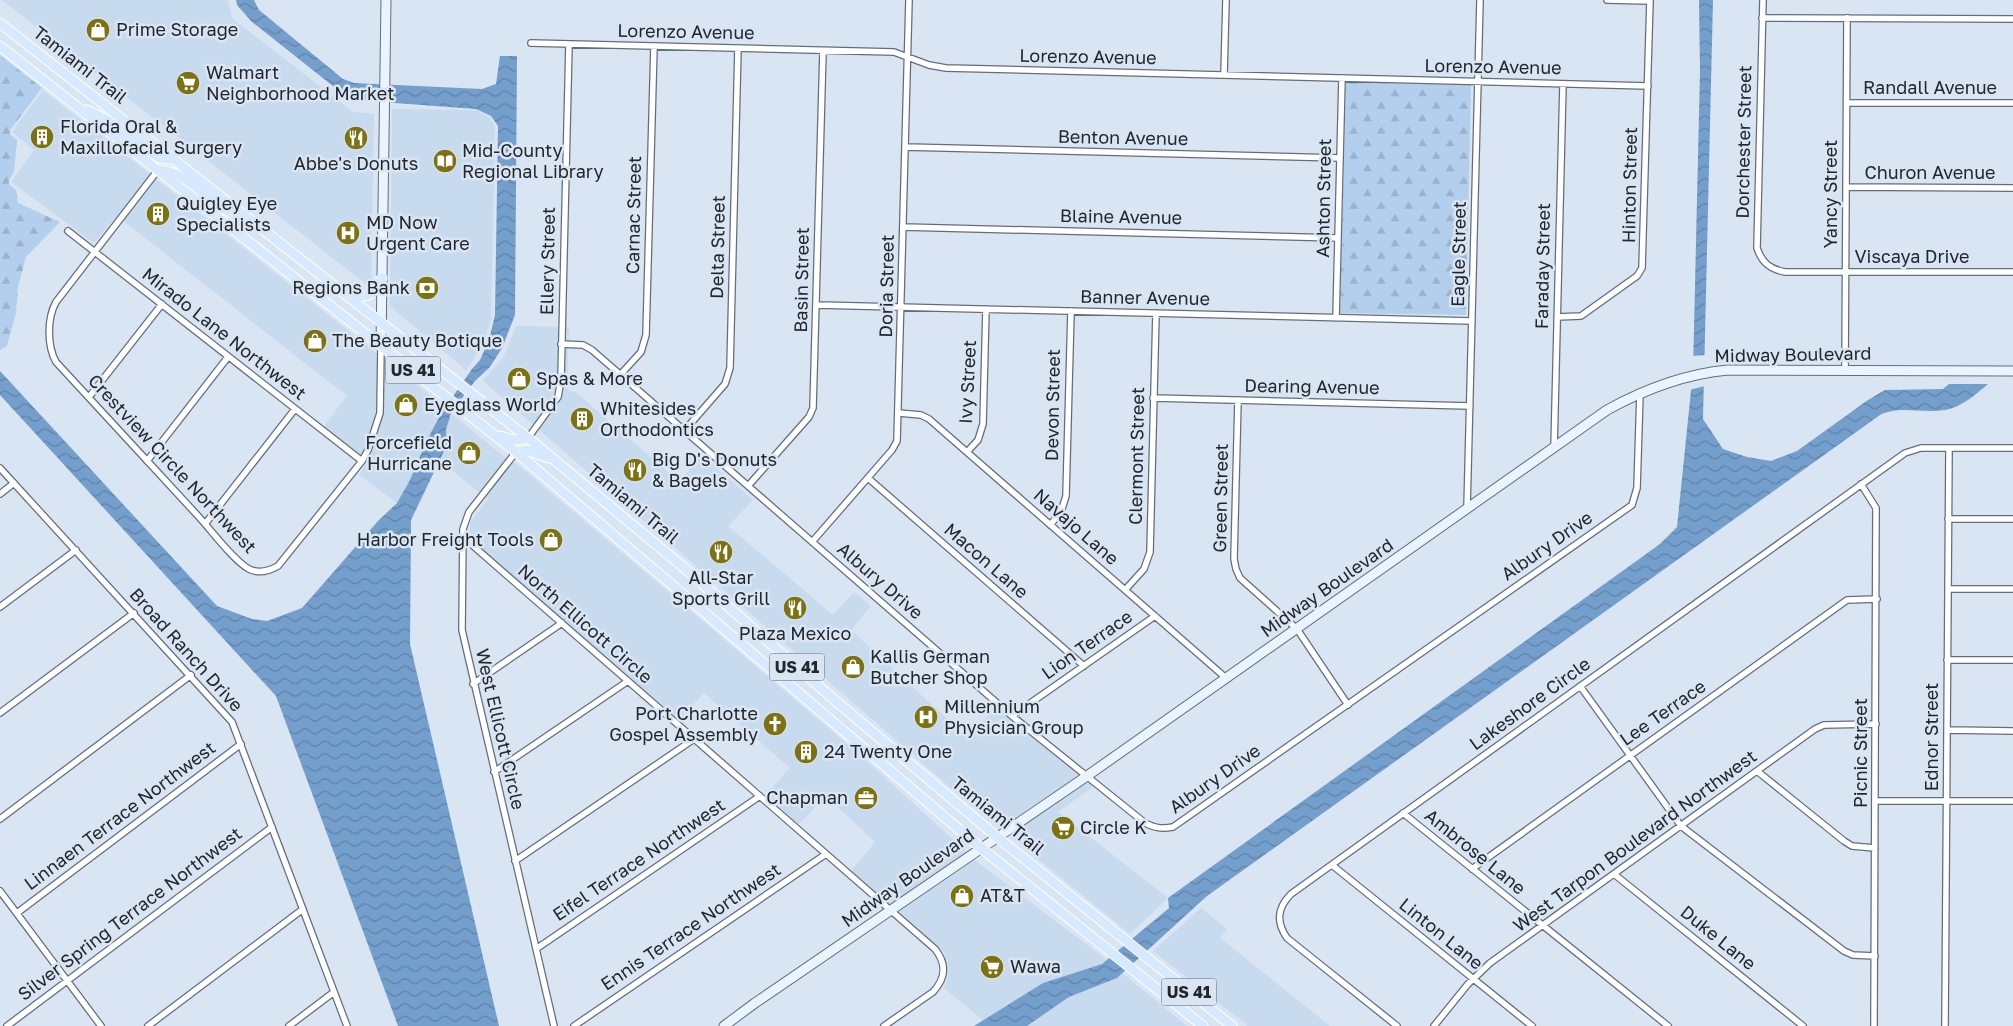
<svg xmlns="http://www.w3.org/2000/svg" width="2013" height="1026" font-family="'Golos Text',sans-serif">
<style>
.built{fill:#c8daed}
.forest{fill:url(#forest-firs)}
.water{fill:url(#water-waves)}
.pier{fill:#d9e5f3}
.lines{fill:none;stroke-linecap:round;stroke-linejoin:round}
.street-casing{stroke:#636e7a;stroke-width:8}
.secondary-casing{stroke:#636e7a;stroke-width:11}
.primary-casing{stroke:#fff;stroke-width:11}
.street{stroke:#fff;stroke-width:5.5}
.secondary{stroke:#eaf4ff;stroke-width:9}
.primary{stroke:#d6e9ff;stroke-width:9}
.labels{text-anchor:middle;stroke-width:5;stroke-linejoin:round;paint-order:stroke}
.shield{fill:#d9e5f3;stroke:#596068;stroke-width:1}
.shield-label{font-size:16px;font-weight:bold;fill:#22272c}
.poi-label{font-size:18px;fill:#22272c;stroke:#d9e5f3;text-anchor:start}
.street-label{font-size:18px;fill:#22272c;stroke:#d9e5f3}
</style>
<defs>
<pattern id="forest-firs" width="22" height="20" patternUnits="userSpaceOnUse" patternTransform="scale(1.25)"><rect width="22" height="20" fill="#b4cfed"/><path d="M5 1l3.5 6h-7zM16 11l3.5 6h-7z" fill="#9ab2cb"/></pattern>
<pattern id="water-waves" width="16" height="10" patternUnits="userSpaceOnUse" patternTransform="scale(1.25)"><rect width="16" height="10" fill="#749fcc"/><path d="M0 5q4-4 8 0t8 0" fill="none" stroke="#5f82a6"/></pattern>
</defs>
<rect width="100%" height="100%" fill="#d9e5f3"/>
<path class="built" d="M2,0h226l4,18 121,94 21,2 -3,174z
M43,90l402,317 -18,33 -17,40 -13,23 -38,-28 8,-13 -43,-36 23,-30 -230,-180 -23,27 -83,-61 23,-32 -22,-18z
M392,109l85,1 12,7 6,9 -4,195 -10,27 -15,22 -76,-64z
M516,326l53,1 -2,62 10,4 102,89 23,-27 51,45 -25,26 105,89 21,-23 17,14 -20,24 117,108 33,-37 99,81 -42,30 110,86 -38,36 -180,-147 -467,-406 21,-25z
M451,413l52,43 14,8 180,152 172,147 111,101 127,96 -5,4 -59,19 -60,37 -39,-32 3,-7 2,-14 -5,-15 -93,-81 24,-29 -49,-46 -28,29 -32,-30 24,-27 -86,-75 -25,26 -206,-178 -4,-8 2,-12 17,-22 -48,-38 7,-16 -1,-15z
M1201,908l26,21 -7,9 110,88h-82l-95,-75z
M1122,973l65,53h-160l42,-29 48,-19z"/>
<path class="forest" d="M0,55l42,33 -32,42v4l7,6 -3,32 -5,8v4l7,6 2,13 42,19 -34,35 -8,30 -2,26 -9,33 -7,4z
M1346,82l125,3 -5,230 -126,-2z"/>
<path class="water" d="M236,0h18l5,10 84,69 11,4 128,6 14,-5 4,-28h17l-2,259 -13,33 -12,19 -15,14 -24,32 -5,17 1,15 -36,75 -1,124 89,382h-101l-122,-330 -276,-301v-24l217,235 35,13 15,2 35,-13 76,-87 19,-18 13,-23 17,-40 15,-28 30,-43 8,-9 9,-20 6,-25 3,-189 -7,-10 -15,-7 -81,-6 -27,-3 -25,-6 -91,-72 -15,-17z
M1699,0h14l-10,419 20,30 24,8 24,4 26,-10 71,-51 17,-10 58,-1 6,-5h39c-13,11 -26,23 -43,26 -22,4 -45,-5 -65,5l-673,481 -90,82 -48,19 -42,29h-53l69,-43 59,-19 67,-56 -1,-10 492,-354 17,-17 16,-156 7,-300z"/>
<path class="pier" d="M1706,355l-1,31 -16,4 2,-34z"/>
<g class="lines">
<g class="street-casing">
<path id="street" d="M1607,0l43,1
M1763,0l-6,248c5,15 13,21 28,24h228
M1762,18l251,1
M531,43l363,9 35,13 17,3 702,18
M1224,75l2,-75
M1847,103h166
M905,147l435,11
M158,170l-102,132c-9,16 -9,44 0,60 48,52 95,103 143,155 12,13 35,44 50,52 10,5 20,2 29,-3l84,-105 6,-11 12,-37 1,-68
M1846,187l167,1
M903,227l435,11
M68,231l294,230
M817,305l655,16
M1557,317l24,-1 56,-40 5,-8 8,-268
M1336,318l6,-240
M561,344l22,1 9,5 420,366 133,107c10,5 16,6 28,4l459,-322 5,-17 3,-95
M1845,370l2,-352
M620,375l21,-23 5,-17 8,-289
M89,397l73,-93
M1153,398l317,8
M1238,400l-4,159 2,10 4,9 57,51 51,76
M899,413l22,2 8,4 297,259
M684,431l41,-47 5,-16 8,-320
M528,438l30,-41 3,-18 8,-335
M1554,449l9,-365
M516,452l-47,60 -6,17 -1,101 92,396
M967,452l11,-12 5,-16 3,-115
M147,461l81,-104
M0,468l232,254 115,304
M868,478l216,188
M1861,484l15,24 -2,518
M748,486l61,-69 4,-9 10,-357
M0,494l14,-11
M1467,509l13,-509
M1948,519h65
M205,524l90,-115
M1050,525l11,-13 5,-16 5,-185
M463,537l472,412c12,15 11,29 -2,43l-49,34
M812,542l80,-92 5,-9 12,-441
M1948,589h65
M1125,590l19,-21 6,-17 6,-239
M0,607l76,-57
M1947,660h66
M473,684l89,-61
M1580,686l101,140 163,125 9,4 22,1
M0,713l134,-100
M1012,716l143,-100
M1947,730l66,1
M1757,771l87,70 8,5 23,2
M494,772l134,-91
M1876,801h137
M1403,813l265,213
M0,819l191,-144
M515,861l179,-122
M1332,865l200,161
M1472,869l375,-269 30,-1
M1614,874l189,152
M0,891l101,135
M17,913l224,-169
M536,949l224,-153
M7,1026l265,-199
M148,1026l155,-117
M289,1026l45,-34
M574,1026l252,-172
M1397,1026l-110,-88c-11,-16 -10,-30 4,-44l614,-441 16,-5h92
M1434,1026l34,-42 22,-21 325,-234 9,-4 52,-1
M1945,1026l4,-578"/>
</g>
<g class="secondary-casing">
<path id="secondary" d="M381,345l5,-345
M724,1026l31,-23 332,-227 520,-366c38,-21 78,-36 121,-40l285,1"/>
</g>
<g class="primary-casing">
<path id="primary" d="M0,23l528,415 154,128 156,137 159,134 235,189
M0,46l516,406 465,396 222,178
M87,110l20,10 46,34 7,4 14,2
M158,170c23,0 39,20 57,33 9,7 20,12 30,18
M352,298l17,-3 13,-17
M500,436l15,4 13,-2
M516,452l11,-2 21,8"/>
</g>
<use href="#street" class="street"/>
<use href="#secondary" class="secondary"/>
<use href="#primary" class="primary"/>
</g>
<defs>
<g id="shop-disc" transform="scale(1.25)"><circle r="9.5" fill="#7e7112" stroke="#d9e5f3"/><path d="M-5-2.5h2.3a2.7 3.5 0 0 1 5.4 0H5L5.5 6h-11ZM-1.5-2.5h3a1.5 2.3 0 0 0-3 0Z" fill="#fff"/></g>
<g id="supermarket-disc" transform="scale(1.25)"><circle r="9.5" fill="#7e7112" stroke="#d9e5f3"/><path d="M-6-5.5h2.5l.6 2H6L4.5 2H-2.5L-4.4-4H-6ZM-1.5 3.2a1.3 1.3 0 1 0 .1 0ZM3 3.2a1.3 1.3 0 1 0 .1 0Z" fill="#fff"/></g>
<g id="building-disc" transform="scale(1.25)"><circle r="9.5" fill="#7e7112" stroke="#d9e5f3"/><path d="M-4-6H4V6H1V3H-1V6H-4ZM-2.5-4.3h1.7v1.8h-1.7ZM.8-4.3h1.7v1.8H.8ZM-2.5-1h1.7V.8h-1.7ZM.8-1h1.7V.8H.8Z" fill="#fff"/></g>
<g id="restaurant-disc" transform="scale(1.25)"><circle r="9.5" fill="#7e7112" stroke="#d9e5f3"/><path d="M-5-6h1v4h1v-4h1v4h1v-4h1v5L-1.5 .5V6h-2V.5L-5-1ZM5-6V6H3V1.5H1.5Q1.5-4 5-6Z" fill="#fff"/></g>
<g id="library-disc" transform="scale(1.25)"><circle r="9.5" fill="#7e7112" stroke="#d9e5f3"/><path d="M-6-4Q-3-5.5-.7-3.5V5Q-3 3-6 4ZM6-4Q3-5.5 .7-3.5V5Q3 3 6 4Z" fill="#fff"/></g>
<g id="hospital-disc" transform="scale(1.25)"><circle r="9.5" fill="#7e7112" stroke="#d9e5f3"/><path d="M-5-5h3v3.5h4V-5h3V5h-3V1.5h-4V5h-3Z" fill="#fff"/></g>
<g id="bank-disc" transform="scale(1.25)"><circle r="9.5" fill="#7e7112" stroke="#d9e5f3"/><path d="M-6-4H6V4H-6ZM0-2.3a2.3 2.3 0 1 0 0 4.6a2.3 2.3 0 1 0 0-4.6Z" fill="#fff"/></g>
<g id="church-disc" transform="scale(1.25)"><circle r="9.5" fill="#7e7112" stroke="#d9e5f3"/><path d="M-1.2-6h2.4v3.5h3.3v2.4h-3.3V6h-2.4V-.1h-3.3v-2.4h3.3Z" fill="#fff"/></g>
<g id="office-disc" transform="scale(1.25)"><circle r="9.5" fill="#7e7112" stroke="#d9e5f3"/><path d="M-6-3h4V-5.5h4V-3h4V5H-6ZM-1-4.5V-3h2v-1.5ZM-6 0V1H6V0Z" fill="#fff"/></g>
</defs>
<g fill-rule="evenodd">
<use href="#shop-disc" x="98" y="30"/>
<use href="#supermarket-disc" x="188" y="83"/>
<use href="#building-disc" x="42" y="137"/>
<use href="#restaurant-disc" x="356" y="138"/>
<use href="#library-disc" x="445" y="161"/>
<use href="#building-disc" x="158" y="214"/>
<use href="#hospital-disc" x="348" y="233"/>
<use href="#bank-disc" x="427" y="288"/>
<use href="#shop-disc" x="315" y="341"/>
<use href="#shop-disc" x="519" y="379"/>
<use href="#shop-disc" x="406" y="405"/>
<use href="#building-disc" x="582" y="419"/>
<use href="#shop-disc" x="469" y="453"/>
<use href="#restaurant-disc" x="635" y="470"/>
<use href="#shop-disc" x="551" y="540"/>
<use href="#restaurant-disc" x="721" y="552"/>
<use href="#restaurant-disc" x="795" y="608"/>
<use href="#shop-disc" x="853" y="667"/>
<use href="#hospital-disc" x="926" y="717"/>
<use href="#church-disc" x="775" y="724"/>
<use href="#building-disc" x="806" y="752"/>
<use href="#office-disc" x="866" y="798"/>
<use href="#supermarket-disc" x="1063" y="828"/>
<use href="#shop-disc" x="962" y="896"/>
<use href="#supermarket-disc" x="992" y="967"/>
</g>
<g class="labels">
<g class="shield">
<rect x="385.5" y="356.5" width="55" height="27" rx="4"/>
<rect x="769.5" y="653.5" width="55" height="27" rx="4"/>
<rect x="1161.5" y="978.5" width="55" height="27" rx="4"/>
</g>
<g class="shield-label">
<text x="413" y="376">US 41</text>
<text x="797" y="673">US 41</text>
<text x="1189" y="998">US 41</text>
</g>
<g class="poi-label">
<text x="116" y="36">Prime Storage</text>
<text x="206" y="79">Walmart<tspan x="206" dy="21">Neighborhood Market</tspan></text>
<text x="60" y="133">Florida Oral &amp;<tspan x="60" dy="21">Maxillofacial Surgery</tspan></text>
<text x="462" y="157">Mid-County<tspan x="462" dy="21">Regional Library</tspan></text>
<text x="356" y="170" text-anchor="middle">Abbe's Donuts</text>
<text x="176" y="210">Quigley Eye<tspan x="176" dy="21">Specialists</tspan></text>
<text x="366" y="229">MD Now<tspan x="366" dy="21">Urgent Care</tspan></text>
<text x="410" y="294" text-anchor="end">Regions Bank</text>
<text x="332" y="347">The Beauty Botique</text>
<text x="536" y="385">Spas &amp; More</text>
<text x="424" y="411">Eyeglass World</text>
<text x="600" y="415">Whitesides<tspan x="600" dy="21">Orthodontics</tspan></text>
<text x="452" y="449" text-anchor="end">Forcefield<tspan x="452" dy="21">Hurricane</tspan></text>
<text x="652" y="466">Big D's Donuts<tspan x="652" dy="21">&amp; Bagels</tspan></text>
<text x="534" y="546" text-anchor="end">Harbor Freight Tools</text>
<text x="721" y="584" text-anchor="middle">All-Star<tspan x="721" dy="21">Sports Grill</tspan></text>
<text x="795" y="640" text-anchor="middle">Plaza Mexico</text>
<text x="870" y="663">Kallis German<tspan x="870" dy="21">Butcher Shop</tspan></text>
<text x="944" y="713">Millennium<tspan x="944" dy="21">Physician Group</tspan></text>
<text x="758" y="720" text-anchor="end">Port Charlotte<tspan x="758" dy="21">Gospel Assembly</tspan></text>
<text x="824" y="758">24 Twenty One</text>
<text x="848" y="804" text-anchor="end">Chapman</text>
<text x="1080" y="834">Circle K</text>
<text x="980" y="902">AT&amp;T</text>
<text x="1010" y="973">Wawa</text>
</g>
<g class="street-label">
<text transform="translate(686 32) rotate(1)" y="6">Lorenzo Avenue</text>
<text transform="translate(1088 57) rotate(1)" y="6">Lorenzo Avenue</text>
<text transform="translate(80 65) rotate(38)" y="6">Tamiami Trail</text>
<text transform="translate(1493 67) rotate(1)" y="6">Lorenzo Avenue</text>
<text x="1930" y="94">Randall Avenue</text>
<text transform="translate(1123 138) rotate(1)" y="6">Benton Avenue</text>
<text transform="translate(1744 142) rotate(-89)" y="6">Dorchester Street</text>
<text x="1930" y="179">Churon Avenue</text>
<text transform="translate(1630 185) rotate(-89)" y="6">Hinton Street</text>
<text transform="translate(1831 194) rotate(-90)" y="6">Yancy Street</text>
<text transform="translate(1324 198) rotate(-89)" y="6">Ashton Street</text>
<text transform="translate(634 215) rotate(-89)" y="6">Carnac Street</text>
<text transform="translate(1121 217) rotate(1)" y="6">Blaine Avenue</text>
<text transform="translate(718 247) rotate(-89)" y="6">Delta Street</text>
<text transform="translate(1459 254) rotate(-89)" y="6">Eagle Street</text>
<text x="1912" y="263">Viscaya Drive</text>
<text transform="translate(548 261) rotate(-89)" y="6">Ellery Street</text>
<text transform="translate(1543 266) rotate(-89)" y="6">Faraday Street</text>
<text transform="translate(802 280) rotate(-89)" y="6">Basin Street</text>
<text transform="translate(887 286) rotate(-89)" y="6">Doria Street</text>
<text transform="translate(1145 298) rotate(1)" y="6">Banner Avenue</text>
<text transform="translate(224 334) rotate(38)" y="6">Mirado Lane Northwest</text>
<text transform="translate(1793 355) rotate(-1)" y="6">Midway Boulevard</text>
<text transform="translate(968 382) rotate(-87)" y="6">Ivy Street</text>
<text transform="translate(1312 387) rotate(1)" y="6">Dearing Avenue</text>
<text transform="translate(1053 405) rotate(-89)" y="6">Devon Street</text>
<text transform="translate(1137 456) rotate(-89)" y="6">Clermont Street</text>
<text transform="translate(172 464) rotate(47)" y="6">Crestview Circle Northwest</text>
<text transform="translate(1221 498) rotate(-89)" y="6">Green Street</text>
<text transform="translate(633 504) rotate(40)" y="6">Tamiami Trail</text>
<text transform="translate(1076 527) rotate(41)" y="6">Navajo Lane</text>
<text transform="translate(1547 546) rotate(-35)" y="6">Albury Drive</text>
<text transform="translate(986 561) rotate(41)" y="6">Macon Lane</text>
<text transform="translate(880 581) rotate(41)" y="6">Albury Drive</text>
<text transform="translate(1327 588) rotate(-35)" y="6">Midway Boulevard</text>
<text transform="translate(585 624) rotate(41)" y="6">North Ellicott Circle</text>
<text transform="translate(1087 645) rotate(-35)" y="6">Lion Terrace</text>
<text transform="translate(186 650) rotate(48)" y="6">Broad Ranch Drive</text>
<text transform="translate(1530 704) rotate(-36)" y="6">Lakeshore Circle</text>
<text transform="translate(1663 713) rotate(-35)" y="6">Lee Terrace</text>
<text transform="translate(500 729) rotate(77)" y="6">West Ellicott Circle</text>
<text transform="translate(1932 737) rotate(-90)" y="6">Ednor Street</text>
<text transform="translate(1861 753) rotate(-90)" y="6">Picnic Street</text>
<text transform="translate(1215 779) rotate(-35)" y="6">Albury Drive</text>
<text transform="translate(120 816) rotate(-37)" y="6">Linnaen Terrace Northwest</text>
<text transform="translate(998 816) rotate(39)" y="6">Tamiami Trail</text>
<text transform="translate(1635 841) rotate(-36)" y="6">West Tarpon Boulevard Northwest</text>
<text transform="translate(1475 852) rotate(39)" y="6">Ambrose Lane</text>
<text transform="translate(639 860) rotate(-34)" y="6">Eifel Terrace Northwest</text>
<text transform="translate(908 878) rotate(-35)" y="6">Midway Boulevard</text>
<text transform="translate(130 914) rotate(-37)" y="6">Silver Spring Terrace Northwest</text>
<text transform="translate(691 927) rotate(-34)" y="6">Ennis Terrace Northwest</text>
<text transform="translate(1441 934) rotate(39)" y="6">Linton Lane</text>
<text transform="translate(1718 938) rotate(39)" y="6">Duke Lane</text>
</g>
</g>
</svg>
